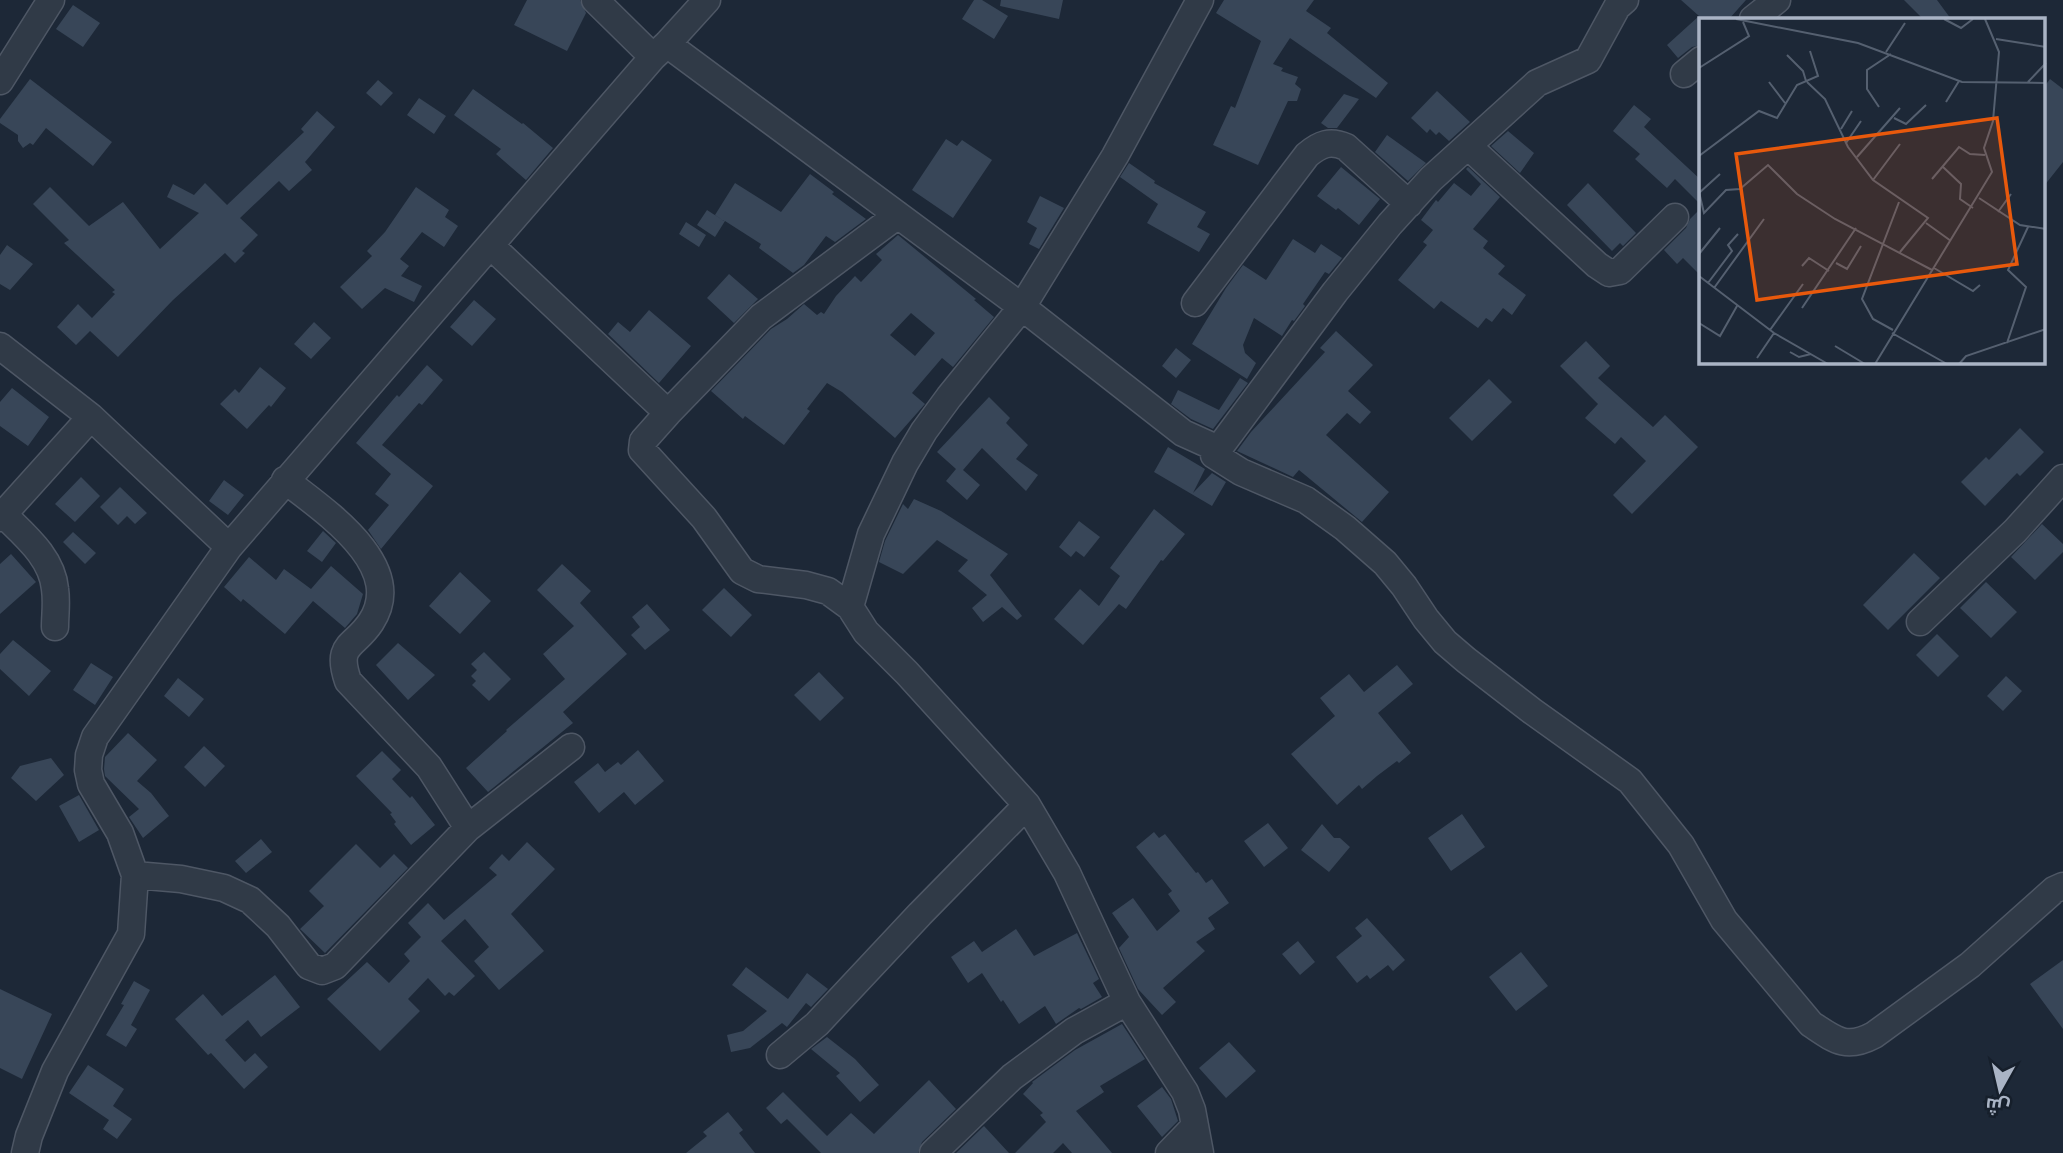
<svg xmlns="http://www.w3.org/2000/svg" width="2063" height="1153" font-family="Commissioner,Cairo,sans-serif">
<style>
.building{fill:#384658;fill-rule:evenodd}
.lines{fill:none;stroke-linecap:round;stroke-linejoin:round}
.minor-casing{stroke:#4e5765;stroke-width:29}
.minor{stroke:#303a47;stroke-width:26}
.inset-road{fill:none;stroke:#556070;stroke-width:2}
.view{fill:#e8590c;fill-opacity:0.15;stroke:#e8590c;stroke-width:3.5}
.inset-edge{fill:none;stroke:#aab4c5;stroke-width:3.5}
</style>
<rect width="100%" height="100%" fill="#1d2837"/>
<path class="building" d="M527,0h53l6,13 -19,38 -53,-26z
M974,0h8l26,16 -14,23 -32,-20z
M1001,0h62l-4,19 -59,-13z
M1224,0h90l-8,11 25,17 -4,5 61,50 -12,15 -86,-60 -17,26 10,4 -2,3 17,6 -3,7 6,5 -4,12h-9l-30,64 -45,-20 18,-39 4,2 26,-67 -45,-28z
M1681,0h65l-17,19h-25l-3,-2v28l-9,2 -14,11 -11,-13 32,-29z
M1904,0h33l14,19h-28z
M73,5l27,18 -17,24 -27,-18z
M30,79l82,63 -19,24 -47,-38 -13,17 -3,-2 -7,5 -5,-7v-6l-18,-12v-4z
M2050,79l13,10v73l-19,24v-99z
M378,80l15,13 -12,13 -15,-13z
M473,89l49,35 1,-1 30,25 -27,32 -30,-26 5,-5 -47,-34z
M1437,91l33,31 -21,19 -10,-9 -3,3 -6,-6 -3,4 -16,-15z
M1344,94l15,5 -22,29h-9l-7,-5z
M419,98l27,18 -12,18 -27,-19z
M1634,105l17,14 -7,8 57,53v25l-26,-26 -8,9 -32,-29 5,-5 -27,-23z
M317,111l18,16 -30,35 7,8 -23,21 -10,-10 -39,37 18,17 -16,16 3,2 -10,10 -10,-10 -52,47 -55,57 -28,-26 -14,14 -19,-18 21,-23 14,14 23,-24 -3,-2 3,-2 -51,-47 5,-3 -36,-36 17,-17 39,39 34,-24 37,47 39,-36 -32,-16 6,-13 21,11 11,-12 22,22 77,-73 -3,-3z
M1508,131l26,22 -14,20 -29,-27z
M1387,135l39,28 -18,18 -33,-29z
M946,139l11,7 5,-6 30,20 -39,58 -41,-28z
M1129,163l26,18 -1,2 52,29 -9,15 13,7 -11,18 -52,-29 11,-19 -38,-27z
M1341,167l39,32 -21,26 -21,-17 -2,2 -19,-14z
M1468,167l32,30 -27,32 15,12 -5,7 22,18 -7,8 28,21 -14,20 -9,-7 -11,14 -6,-4 -8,10 -37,-27 -7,8 -36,-29 29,-35 -4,-3 10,-12 -12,-10 15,-20 2,2 16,-19 17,13 10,-12 -15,-15z
M810,174l24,18 -2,2 34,25 -31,23 -9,-6 -22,29 -11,8 -34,-25 2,-4 -36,-23 -10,16 -18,-12 10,-15 17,11 -9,-6 20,-32 46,29z
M1588,183l48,50 -13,13 -3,-3 -8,8 -45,-46z
M416,187l33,23 -4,7 13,9 -14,21 -22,-15 -22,27 9,7 -8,10 21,10 -8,16 -29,-14 -23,21 -22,-22 32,-31 -5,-5 18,-19z
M1040,196l24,12 -25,41 -10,-5 8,-16 -10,-6z
M1701,208v68l-18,-18 -6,6 -13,-14 22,-22 4,-9z
M686,222l20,13 -7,12 -20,-13z
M898,235l78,64 -2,1 20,17 -41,50 -11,-9 -30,35 13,11 -30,34 -53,-46 -15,-9 -20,26 3,2 -26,34 -39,-29 -2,3 -32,-28 60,-62 16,-10 17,-15 13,11 4,-3 3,2 12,-18 19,-20 6,6 21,-22 -6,-6zM911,313l24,20 -20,23 -25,-21z
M1293,239l22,14 6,-9 21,14 -13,16 -4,-2 -22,32 2,2 -11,15 -2,-1 -10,16 -28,-18 -11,27 2,8 11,10 -9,16 -55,-35 34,-56 17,-23 23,15z
M7,245l26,19 -23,26 -10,-6v-29z
M729,274l29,25 -24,24 -27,-25z
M474,300l22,19 -24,27 -22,-19z
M649,310l42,36 -32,37 -51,-49 10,-12 12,10z
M314,322l17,16 -20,21 -17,-15z
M1336,331l37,34 -25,26 23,21 -11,12 -13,-11 -21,22 63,57 -27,30 -63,-52 -6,7 -56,-26 14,-19 74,-80 -5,-4z
M1586,341l24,25 -12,12 55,49 12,-12 33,32 -66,67 -19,-19 33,-34 -25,-24 -6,7 -30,-26 13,-14 -38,-38z
M1176,348l15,12 -15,18 -14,-12z
M427,365l16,15 -21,25 -3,-2 -37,42 51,41 -52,63 -13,-19 21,-25 -14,-11 16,-20 -35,-31 41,-48 2,2z
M260,367l26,21 -15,19 -2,-2 -22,24 -27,-25 15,-15 4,4z
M1240,378l8,5 -35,46 -22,-10 -20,-15 7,-14 41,20z
M1489,379l23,23 -40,39 -23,-23z
M12,388l37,29 -21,29 -28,-20v-24z
M989,397l21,21 -4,5 22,22 -12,14 22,16 -12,16 -44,-43 -19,22 17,15 -13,15 -21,-19 10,-12 -19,-17z
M2020,428l24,24 -24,24 -3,-3 -32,33 -24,-24 25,-25 3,3z
M1168,447l37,22 -12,24 19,-20 14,9 -14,24 -58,-34z
M81,477l19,19 -25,26 -20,-18z
M224,480l20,15 -16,20 -19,-14z
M120,487l27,26 -12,11 -8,-8 -9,9 -18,-18z
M914,499l27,12 67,43 -18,21 32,41 -5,4 -15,-13 -19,15 -11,-14 15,-13 -29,-24 10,-11 -31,-20 -34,34 -24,-12 6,-21 18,-37 5,5z
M1154,509l31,25 -22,27 -2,-1 -35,49 -7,-5 -36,41 -29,-26 26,-30 19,17 21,-30 -10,-8z
M1079,521l21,16 -16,20 -8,-6 -5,6 -12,-10z
M2042,524l21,20v8l-28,28 -24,-23z
M323,531l13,12 -14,19 -15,-11z
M73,532l23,21 -11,11 -22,-22z
M1914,553l26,25 -52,52 -25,-25z
M11,554l25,28 -36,32v-50z
M249,557l27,23 8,-11 27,20 20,-23 32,28 -6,20 -12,14 -32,-27 -28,33 -42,-35 -2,3 -17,-15z
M562,564l29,27 -11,12 47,51 -64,58 10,11 -85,69 -22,-24 41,-37 -1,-1 59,-51 -22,-25 31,-28 -37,-36z
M460,572l31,29 -31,33 -31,-28z
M1986,582l31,30 -26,26 -31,-30z
M724,588l28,27 -21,22 -29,-27z
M647,604l23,26 -25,20 -14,-15 9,-8 -8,-10z
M1937,634l22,22 -21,21 -22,-22z
M13,640l38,31 -22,25 -29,-27v-15z
M398,643l37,32 -27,25 -32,-35z
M484,652l27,27 -22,22 -17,-16 4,-4 -5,-5 6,-6 -6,-6z
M91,663l22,14 -18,28 -22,-15z
M1397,665l16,19 -35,29 33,40 -12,10 -2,-2 -20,15 -15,13 -3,-4 -22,20 -46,-51 44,-38 -15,-18 29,-24 15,18z
M819,672l25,26 -24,23 -26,-26z
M2006,676l16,15 -19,20 -16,-15z
M178,678l26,21 -15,18 -25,-21z
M128,733l29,27 -20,21 14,12 18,23 -26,22 -14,-21 10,-8 -34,-33 -1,-7 1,-12z
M204,746l21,20 -20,21 -21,-20z
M638,750l26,31 -29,24 -11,-13 -25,21 -25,-31 24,-19 7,9 13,-10 3,3z
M382,751l19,19 -9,9 18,19 2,-2 23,29 -24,20 -17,-21 2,-2 -6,-8 2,-1 -36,-37z
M51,758l13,17 -28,26 -25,-23 9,-12z
M79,795l20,35 -20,12 -20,-36z
M1462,814l23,33 -34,24 -23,-33z
M1268,823l20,25 -24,19 -20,-26z
M1322,824l12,14h6l10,9 -21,25 -28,-22z
M1154,832l5,6 6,-4 31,39 2,-1 8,11 6,-4 17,24 -21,15 7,11 -19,13 9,9 -42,37 13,14 -14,13 -24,-26 -19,-41 10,-11 -17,-24 21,-15 24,33 23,-20 -12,-17 4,-3 -36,-44z
M261,839l11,13 -26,21 -11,-12z
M527,842l28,27 -44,45 33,37 -45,39 -25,-29 15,-14 -24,-28 -24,22 34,35 -21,20 -5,-4 -4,4 -17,-18 -20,21 12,12 -40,40 -53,-52 40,-37 22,21 21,-22 -6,-7 17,-17 -13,-14 20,-20 16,17 53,-45 -8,-7 13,-14 7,7z
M356,844l24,24 14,-14 14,14 -83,85 -25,-24 24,-23 -15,-15z
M1367,918l38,42 -12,11 -5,-6 -18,14 -3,-4 -10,8 -21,-26 26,-21 -7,-8z
M1016,929l18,27 43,-23 22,46 -6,4 9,14 -21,12 -2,-1 -23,16 -11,-18 -26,18 -16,-24 -2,2 -19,-29 -14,10 -17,-26 23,-16 8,11z
M1298,941l17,21 -15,13 -18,-21z
M1521,952l27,34 -32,25 -27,-34z
M2063,960v69l-33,-45z
M746,967l42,32 19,-26 21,16 -17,18 -5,-4 -19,24 -5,-4 -32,25 -19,4 -4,-17 16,-4 24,-20 -35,-26z
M275,975l25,32 -39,30 -13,-17 -23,20 20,22 10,-9 13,14 -24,22 -33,-36 -3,2 -33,-36 28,-25 19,22z
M134,981l16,9 -19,35 6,4 -11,18 -20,-12 18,-30 -3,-1z
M0,989l52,25 -30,65 -22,-11z
M1122,1024l23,35 -45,27 4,6 -28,19 36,42h-40l-9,-10 -10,10h-38l31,-31 -6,-7 3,-2 -20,-19 10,-11 -1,-1 43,-32z
M827,1037l28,22 24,26 -19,17 -24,-26 4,-3 -29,-24z
M1229,1042l27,29 -30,27 -27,-30z
M88,1065l36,24 -11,17 19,13 -15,20 -14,-10 6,-9 -40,-27z
M929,1080l27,29 -34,33 -4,11h-97l-34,-34 -6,5 -15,-16 17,-16 44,44 24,-23 23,21z
M1162,1087l9,12 7,22 -16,16 -25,-31z
M728,1112l15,18 -4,3 16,20h-69l21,-17 -4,-4z
M984,1126l25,27h-53z"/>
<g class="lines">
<g class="minor-casing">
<path id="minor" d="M595,0l58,57
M1753,19l24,-19
M667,44l355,263 161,126 31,14v8l27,17 65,28 39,28 40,35 19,23 22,33 19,23 21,18 66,51 98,70 51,64 43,75 87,104c24,16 35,26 63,11l96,-70 84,-75 9,-4
M1684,74l17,-14
M0,81l51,-81
M1468,146l129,119 12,8 11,-2 55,-54
M898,215l-137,102 -93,96 -25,28 -1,9 62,68 38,53 16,8 48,6 22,6 22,16 16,25 41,41 120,132 40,68 60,129 58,90 7,18 8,43
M491,246l177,167
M1195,303l112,-148c13,-11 23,-15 39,-8l63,57
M0,346l91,71 138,130
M1214,455l121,-163 55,-68 41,-45 106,-96 51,-23 29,-53 8,-7
M285,480c38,30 123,85 86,142 -17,26 -36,21 -23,59l81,86 39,61
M3,514c21,21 49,43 52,75 2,13 0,26 0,38
M0,518l91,-101
M850,607l21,-73 34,-71 19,-32 25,-34 73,-90 93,-151 85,-156
M1920,622l95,-91 48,-53
M135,875l46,4 43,9 26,12 28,26 31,40 13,5 13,-5 133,-138 103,-81
M780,1055l37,-31 103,-110 107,-109
M25,1153l4,-17 26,-65 76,-137 4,-59 -15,-42 -29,-49 -3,-14 1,-15 6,-18 134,-190 424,-490 14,-13 40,-44
M933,1153l79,-76 62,-46 53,-29
M1169,1153l26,-27"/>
</g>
<use href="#minor" class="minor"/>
</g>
<g transform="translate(1699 18)">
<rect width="346" height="346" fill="#1d2837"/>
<path class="inset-road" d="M37,1l122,24 104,39 84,1M245,1l17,9 12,-9M297,21l50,8M187,34l19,-29M88,37l16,16 3,10M0,50l50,-32 -6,-14M70,64l16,21M108,64l18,17 23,48 25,33 55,38 -28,34M329,64l18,-19M247,84l13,-21M180,89l-12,-18v-19l24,-16M195,100l12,6 20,-19M142,111l11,-18M147,125l15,-22M0,138l60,-45 18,7 20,-33 21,-9 -8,-25M158,139l43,-49M244,149l18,17 -1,15 13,9M233,161l27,-32 11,7 15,1M174,162l27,-36M0,174l5,21 22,-23 14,-1 28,-24 29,29 38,25 97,51M0,175l21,-19M280,180l41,27 26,4M299,194l13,-18M227,205l25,18M0,236l21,-26M137,245l11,6 14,-23M103,248l7,-8 20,13M235,250l39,23 7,-6M0,258l75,57 54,31M9,265l24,-32 -4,-6 10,-11M15,270l50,-69M103,290l54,-80M0,305l21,13 17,-30M71,312l33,-46M194,312l-20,-11 -11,-20 37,-97M193,315l55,31M308,325l19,-56 -18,-17 20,-43M136,328l30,18M91,334l9,5 12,-3M58,340l17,-25M176,346l117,-192 -8,-24 9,-27 6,-69 -14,-33M260,346l7,-8 80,-27"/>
<path class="view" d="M298,100l20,146 -260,36 -21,-146z"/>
<rect width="346" height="346" class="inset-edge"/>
</g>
<g transform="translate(2000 1090) rotate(188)" stroke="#161f2b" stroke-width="5" paint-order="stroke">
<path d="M0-5L12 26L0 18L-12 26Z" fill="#aab4c5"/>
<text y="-10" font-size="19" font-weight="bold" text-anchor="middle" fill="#aab4c5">ش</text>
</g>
</svg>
